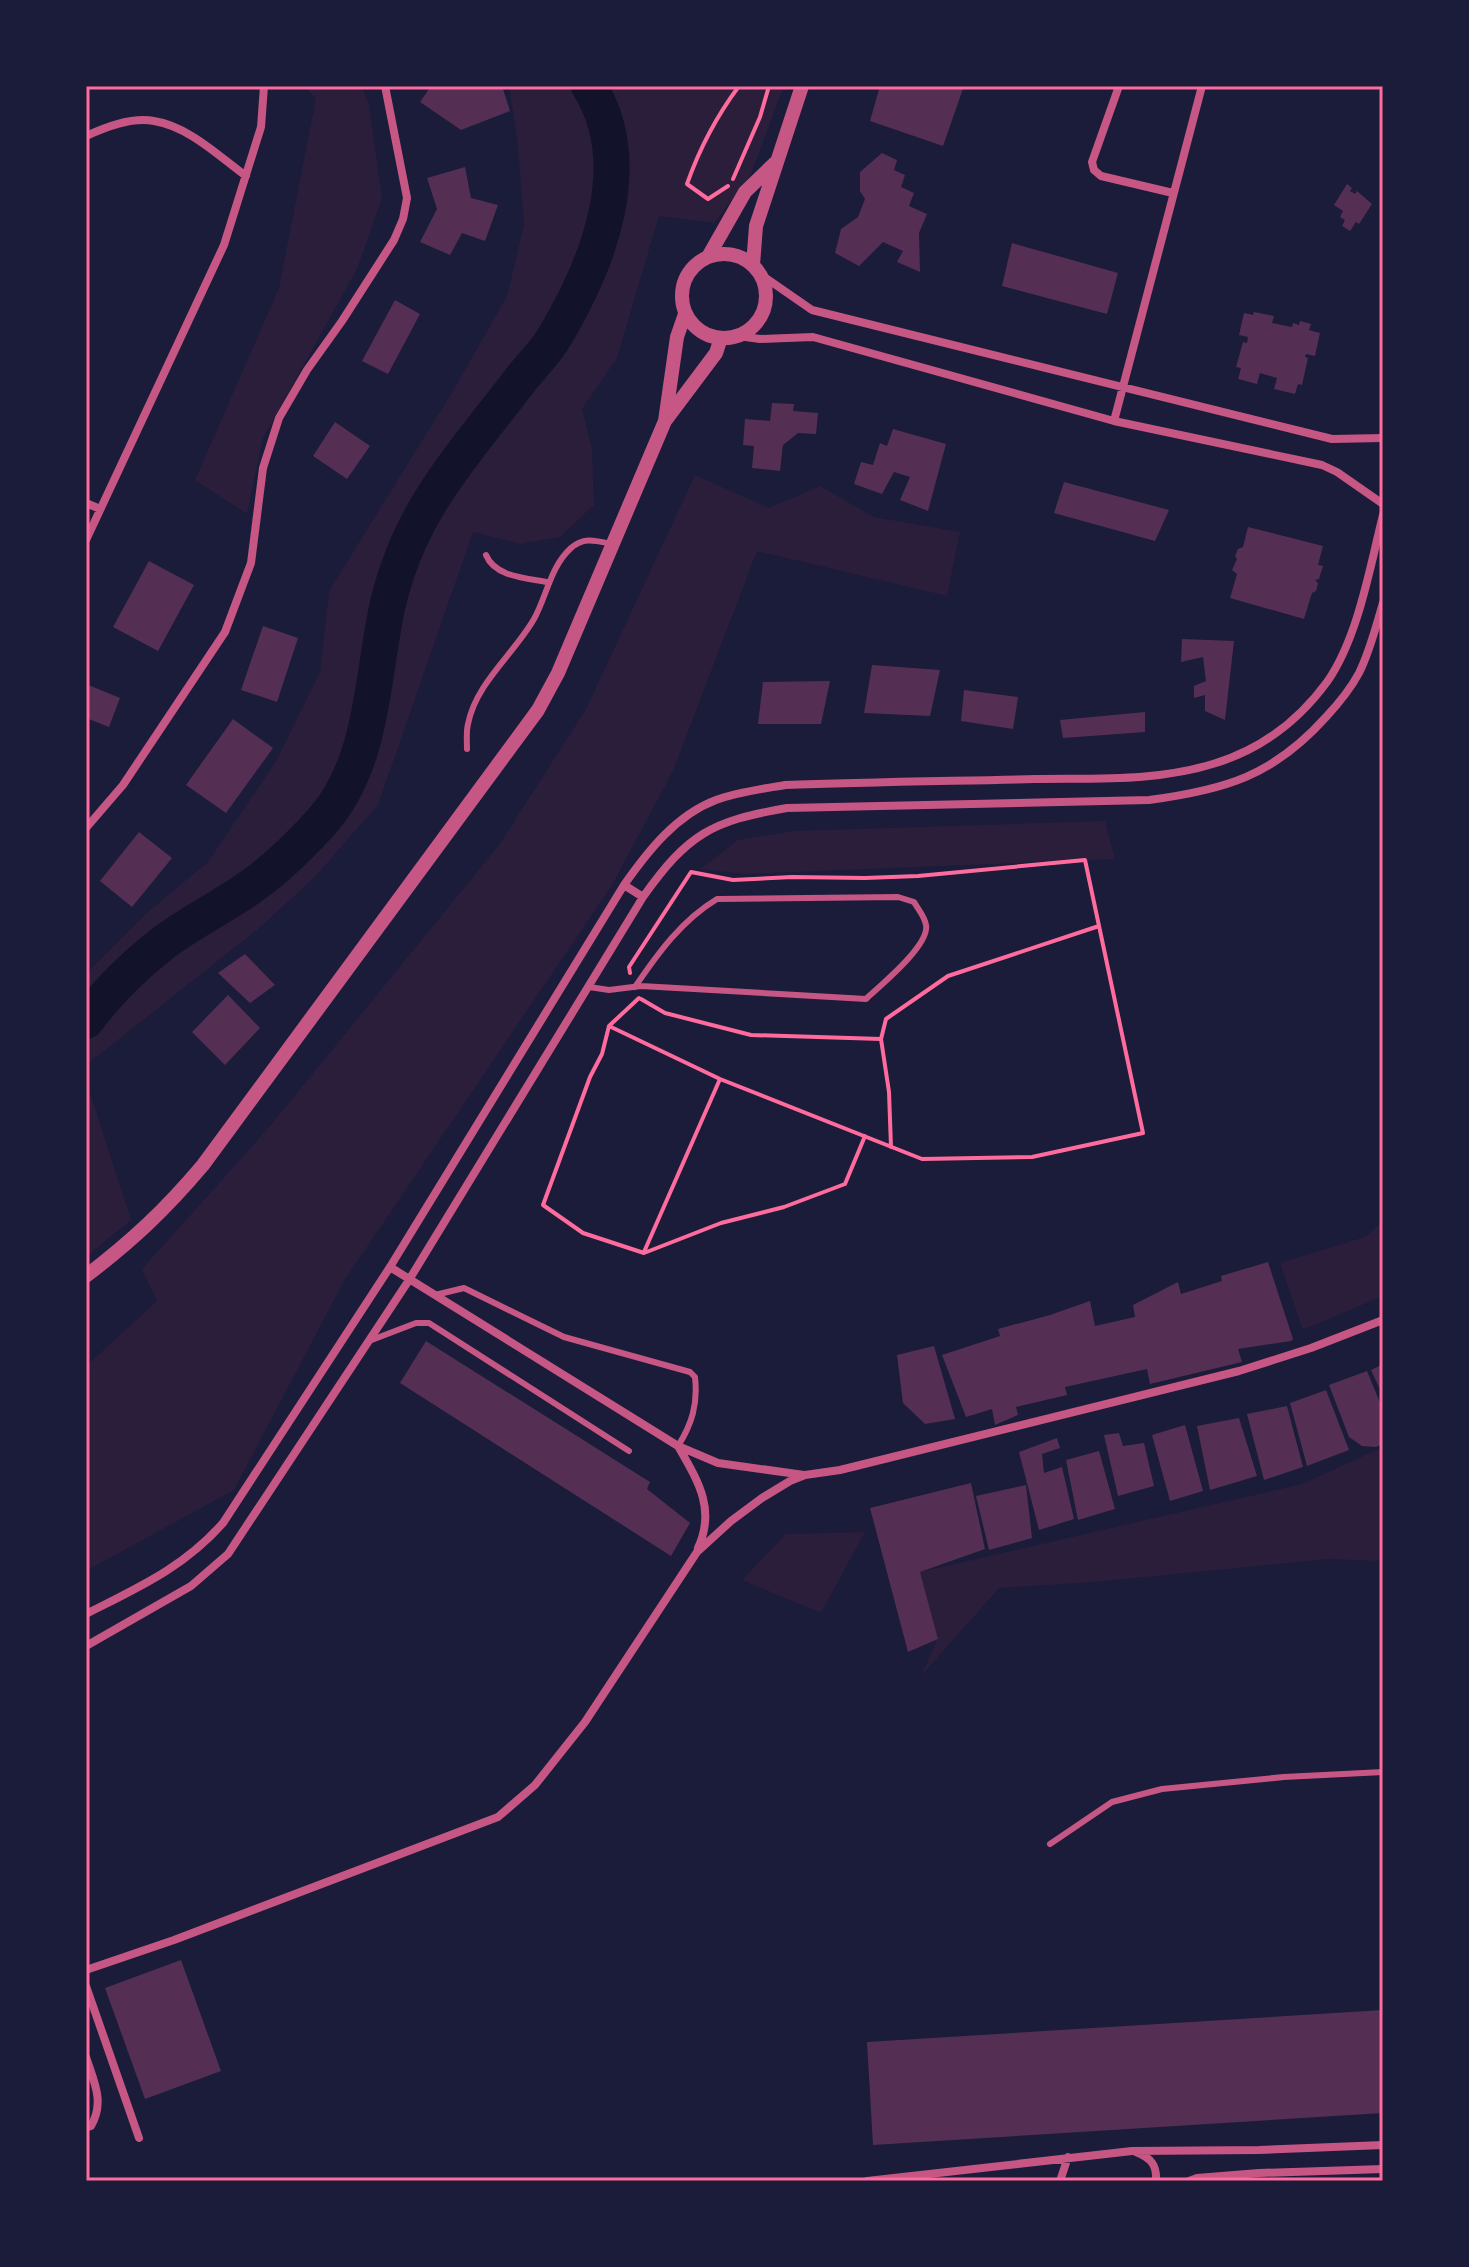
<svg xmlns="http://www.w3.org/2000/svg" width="1469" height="2267" font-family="'Nunito Sans',sans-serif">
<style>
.green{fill:#2a1e3b}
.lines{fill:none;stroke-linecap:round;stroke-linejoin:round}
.river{stroke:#12122b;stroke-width:36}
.building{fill:#542f53}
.path{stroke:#ff6b9d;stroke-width:4}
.service{stroke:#c65784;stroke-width:6}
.minor{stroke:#c65784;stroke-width:8}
.tertiary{stroke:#c65784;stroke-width:14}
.neatline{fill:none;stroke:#ff6b9d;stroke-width:3}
</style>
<rect width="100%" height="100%" fill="#1b1b3a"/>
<path class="green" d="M303,86h58l8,19 13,93 -25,71 -94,169 -16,76 -52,-34 84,-192 37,-190z
M509,86h275l-35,93 -35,44 -55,-7 -42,142 -35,51 10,39 2,57 -34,32 -40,7 -47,-12 -95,273 -65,74 -56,51 -171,135v-91l63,-63 59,-49 68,-101 44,-89 9,-81 125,-202 53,-93 17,-71 -6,-80z
M695,475l74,33 51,-22 54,31 86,15 -13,64 -190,-45 -84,220 -61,114 -268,396 -110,209 -148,81v-205l71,-65 -15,-32 128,-143 229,-281 87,-136z
M1105,821l10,38 -371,15 -44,-5 38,-29 56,-9z
M86,1080l45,140 -45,37z
M1383,1221v75l-80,34 -23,-67 85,-26z
M1383,1447v114l-56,-2 -233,23 -95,6 -78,88 17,-38 -18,-66 382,-88z
M865,1532l-44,81 -79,-33 44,-46z"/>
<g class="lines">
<path class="river" d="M86,1021c21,-29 48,-55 76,-77 27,-21 59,-36 87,-56 27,-19 53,-44 75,-69 47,-55 48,-134 61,-201 5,-29 17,-64 31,-91 24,-49 72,-104 105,-148 11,-14 25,-27 34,-43 43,-72 83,-172 34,-250"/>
</g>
<path class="building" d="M431,86h71l8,25 -49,19 -41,-28z
M880,86h84l-21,60 -73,-25z
M882,153l15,7 -3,10 11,5 -4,12 13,6 -5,13 18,8 -8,19 1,39 -23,-10 6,-11 -20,-9 -24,24 -24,-13 6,-24 17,-12 7,-18 -5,-8v-19z
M465,167l6,31 27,7 -13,36 -23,-8 -12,22 -30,-13 17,-33 -10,-31z
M1347,184l5,4 -2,3 5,3 2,-3 15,13 -13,20 -3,-2 -6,9 -8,-5 3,-6 -5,-3 3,-6 -9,-6z
M1012,243l106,30 -11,41 -105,-28z
M395,300l25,14 -32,60 -26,-13z
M1254,312l20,4 -2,7 20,4 1,-4 6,2 1,-4 11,3 -2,6 11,3 -5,23 -9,-2 -1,3 3,1 -6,27 -4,-1 -3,10 -21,-5 3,-11 -17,-5 -3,11 -19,-5 3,-11 -5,-1 7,-25 4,1 1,-6 -9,-2 5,-22 9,2z
M772,403l22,1 -1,7 25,2 -2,21 -18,-1 -15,12 -3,26 -28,-3 2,-22 -11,-1 2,-26 25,2z
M335,422l35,24 -23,33 -34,-23z
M893,429l53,15 -18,67 -28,-11 10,-23 -16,-5 -12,22 -28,-10 7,-22 12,3 7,-22 7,3z
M1064,482l105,28 -14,31 -101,-28z
M1248,527l75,19 -5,19 5,1 -4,13 -4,1 3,3 -2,8 -4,2 -8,26 -74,-21 7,-24 -5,-4 5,-11 -2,-3 3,-7 5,-2z
M149,561l45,24 -36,66 -45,-24z
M263,626l35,12 -21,64 -36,-12z
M1182,639l52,2 -9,79 -20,-9v-16l-11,3v-12l12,-5 -3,-24 -22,5z
M872,665l68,5 -10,46 -66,-3z
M830,681l-9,43h-63l5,-42z
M86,684l34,14 -11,29 -23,-9z
M964,690l54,7 -5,32 -52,-8z
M1145,712v20l-82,6 -3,-18z
M233,719l40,29 -47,65 -40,-28z
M139,832l33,26 -40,49 -32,-26z
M245,954l30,31 -25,18 -32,-30z
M228,995l32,33 -35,37 -33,-33z
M1268,1262l25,77 -2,2 -53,8 4,13 -92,22 -3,-15 -82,18 2,8 -51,12 2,8 -23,10 -3,-16 -26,8 -24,-62 58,-19 -2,-7 52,-14 40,-14 5,25 40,-9 -2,-12 45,-23 3,12 41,-13 -1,-5z
M426,1341l224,141 -3,7 43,34 -19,33 -271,-173z
M934,1346l21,73 -30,5 -22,-21 -6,-48z
M1383,1364v32l-12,-26z
M1367,1371l16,39v34l-7,3 -14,-1 -13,-9 -20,-52z
M1326,1390l23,60 -42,16 -17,-63z
M1287,1406l16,61 -39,13 -17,-66z
M1239,1418l18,58 -47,14 -13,-64z
M1185,1425l18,66 -33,10 -18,-66z
M1119,1433l4,13 21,-3 10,43 -36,10 -14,-61z
M1057,1438l3,10 -18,6 2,19 18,-6 12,52 -35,11 -20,-78z
M1099,1451l16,58 -37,11 -12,-60z
M971,1483l14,66 -65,23 18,67 -30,13 -38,-144z
M1026,1485l6,53 -43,12 -13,-54z
M181,1960l40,111 -76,28 -40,-111z
M1383,2010v103l-510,32 -6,-103z"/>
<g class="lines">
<path class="path" d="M733,179l27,-62 9,-31
M728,186l-20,13 -21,-15c13,-37 29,-67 52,-98
M639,998l-30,28 -7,28 -12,23 -47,128 40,28 61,20 77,-30 63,-16 61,-23 20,-48
M641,999l24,14 86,22 130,4
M609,1026l111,53 202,80 110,-2 111,-24 -58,-273 -167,16 -53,2 -73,-1 -59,3 -42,-8 -62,95 1,6
M891,1147l-2,-55 -8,-53 5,-20 62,-43 151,-50
M644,1252l76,-173"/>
<path class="service" d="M486,555c9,22 40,23 61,27
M467,749c0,-8 -1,-17 1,-25 8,-41 46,-70 66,-105 13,-23 16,-52 37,-71 13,-12 26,-7 41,-4
M589,987l20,3 32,-4 225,13c15,-14 64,-54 60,-74 -1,-8 -8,-16 -12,-23l-16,-5 -181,2c-35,21 -59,54 -82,88
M435,1295l29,-7 100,49 126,35 5,5c3,27 -3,47 -17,69
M369,1341l47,-18h13l200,128
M1050,1844l62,-42 50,-13 122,-12 99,-5"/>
<path class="minor" d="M1119,86l-27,76 2,8 7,6 72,17
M86,136c20,-9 45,-19 68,-15 34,5 66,36 92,55
M760,274l52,36 520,129 51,-1
M738,336l22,3 53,-2 301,84 208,44 15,7 46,32
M1114,421l88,-335
M86,503l14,6
M86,540l138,-295 37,-118 3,-41
M86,828l37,-43 102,-153 26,-69 12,-95 16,-50 28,-48 35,-49 52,-81 9,-21 4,-21 -22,-112
M624,885l19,12
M390,1267l288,179 40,17 86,12
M678,1446c20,35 38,63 20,102
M86,1614c53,-27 97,-46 137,-91l167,-256 234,-382c24,-34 52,-70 92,-85 22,-8 46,-11 69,-15 83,-3 166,-4 250,-6 60,-1 122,3 181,-16 45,-14 83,-43 111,-81 31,-44 43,-115 56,-167
M86,1646l105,-60 37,-32 181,-274 234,-383c45,-63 68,-76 144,-89l362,-8c76,-10 124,-24 177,-83 13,-14 24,-27 33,-44 11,-22 17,-47 24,-70
M86,1970l88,-30 324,-123 37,-32 50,-63 112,-170 34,-31 31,-23 28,-17 15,-6 35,-5 399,-99 72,-23 72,-28
M86,1986l53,152
M86,2057c8,25 19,45 5,69l-5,1
M1136,2152c15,6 21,13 20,29
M867,2181l265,-30 127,-1 124,-5
M1060,2181l8,-24
M1189,2181l8,-3 62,-5 124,-4"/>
<path class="tertiary" d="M682 296a42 42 0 1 1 84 0a42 42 0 1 1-84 0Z
M708,257l37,-65 30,-29
M753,265l3,-39 46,-140
M665,421l12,-84 8,-23
M86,1276c47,-36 79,-66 117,-111l335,-455 20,-37 107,-252 51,-68 5,-15"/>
</g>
<rect width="1469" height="2267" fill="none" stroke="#1b1b3a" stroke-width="176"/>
<rect x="88" y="88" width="1293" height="2091" class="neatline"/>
</svg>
